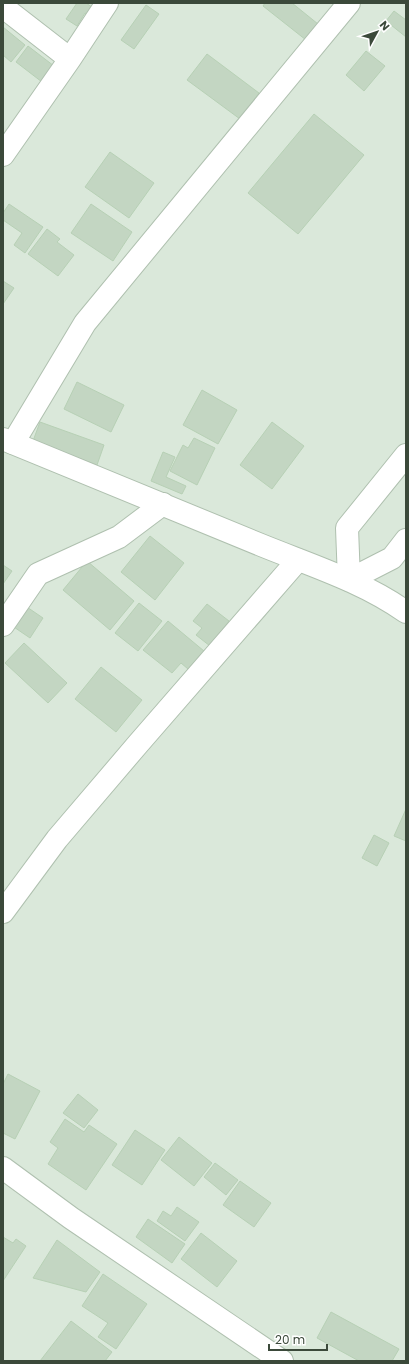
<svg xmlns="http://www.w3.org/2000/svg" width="409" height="1364" font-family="Poppins,sans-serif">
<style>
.residential{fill:#dae8da}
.building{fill:#c3d6c2;stroke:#b7d0b5}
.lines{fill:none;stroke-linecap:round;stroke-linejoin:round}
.minor-casing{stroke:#afc0af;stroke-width:24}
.tertiary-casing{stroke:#afc0af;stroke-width:24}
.minor{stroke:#fff;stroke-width:22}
.tertiary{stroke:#fff;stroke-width:22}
</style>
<rect width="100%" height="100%" fill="#ecf5ec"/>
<path class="residential" d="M3,3h403v1358h-403z"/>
<path class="building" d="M77,3h9l9,6 -5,7 -5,-3 -8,13 -11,-7z
M265,3h27l26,21 -12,16 -43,-34z
M146,5l13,9 -25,35 -13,-9z
M394,11l12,9v17l-20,-16z
M3,27l22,18 -14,17 -8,-7z
M28,46l26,20 -12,16 -26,-20z
M366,51l19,15 -21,25 -18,-16z
M207,54l52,39 -19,26 -53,-39z
M314,114l50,41 -66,79 -50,-41z
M110,152l44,31 -25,35 -44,-31z
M9,204l34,23 -18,26 -11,-8 8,-12 -19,-13v-7z
M91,204l41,28 -19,29 -42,-28z
M47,229l13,10 -3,3 17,13 -16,21 -30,-22z
M3,281l11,7 -11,16z
M77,382l47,23 -13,27 -47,-23z
M202,390l35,20 -19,34 -35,-19z
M40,422l64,23 -7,20 -64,-24z
M272,422l32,24 -32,43 -32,-24z
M194,438l21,10 -18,37 -27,-14 13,-26 5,3z
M163,452l12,5 -9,20 20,9 -4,8 -31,-13z
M150,536l34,27 -29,37 -34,-28z
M87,561l47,40 -24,29 -47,-40z
M3,565l9,6 -9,13z
M21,603l22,15 -13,20 -22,-15z
M139,603l23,18 -24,30 -23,-18z
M207,604l22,17 -19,25 -14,-11 6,-7 -9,-7z
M168,621l36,30 -16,18 -7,-6 -9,10 -29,-23z
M24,643l43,40 -19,20 -43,-40z
M101,667l41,33 -26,32 -41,-33z
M406,809v32l-12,-5z
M374,835l15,8 -12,23 -15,-8z
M8,1074l32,17 -25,48 -12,-6v-49z
M78,1094l20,16 -14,18 -21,-15z
M65,1119l19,13 5,-7 28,19 -31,46 -38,-26 10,-16 -8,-6z
M135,1130l30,20 -23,35 -30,-20z
M179,1137l33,26 -18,23 -33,-26z
M215,1163l23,17 -12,15 -22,-18z
M240,1181l31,22 -17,24 -31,-22z
M177,1207l22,15 -14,19 -28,-20 6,-10 8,5z
M148,1219l37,25 -13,19 -36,-26z
M201,1233l36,28 -20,26 -36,-28z
M3,1237l10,6 3,-4 10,7 -23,35z
M57,1240l43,32 -14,20 -53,-14z
M103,1274l44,30 -31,45 -18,-12 10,-14 -26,-17z
M331,1312l68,37 -7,12h-33l-42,-23z
M71,1321l41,31 -7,9h-65z"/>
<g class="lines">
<g class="minor-casing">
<path id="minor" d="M3,7l67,52
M3,155l67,-96 37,-56
M13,443l72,-120 264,-320
M406,455l-59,73 2,52 43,-22 14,-18
M3,625l35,-51 81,-37 44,-33
M3,912l54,-73 81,-95 160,-184
M3,1168l68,50 211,143"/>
</g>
<g class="tertiary-casing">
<path id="tertiary" d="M3,439c86,35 172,70 258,106 49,20 101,36 145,67"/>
</g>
<use href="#minor" class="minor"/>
<use href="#tertiary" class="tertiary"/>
</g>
<rect width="409" height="1364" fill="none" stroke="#3b493a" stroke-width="8"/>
<g transform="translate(377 32) rotate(50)" stroke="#ffffff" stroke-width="3" paint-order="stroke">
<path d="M0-3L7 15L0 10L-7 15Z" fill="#3b493a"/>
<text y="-6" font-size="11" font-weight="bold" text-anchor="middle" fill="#3b493a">N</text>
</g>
<path d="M269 1344v6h58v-6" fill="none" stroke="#3b493a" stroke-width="2"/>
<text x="275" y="1344" font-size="12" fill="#3b493a" stroke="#ffffff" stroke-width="3" paint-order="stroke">20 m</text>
</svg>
